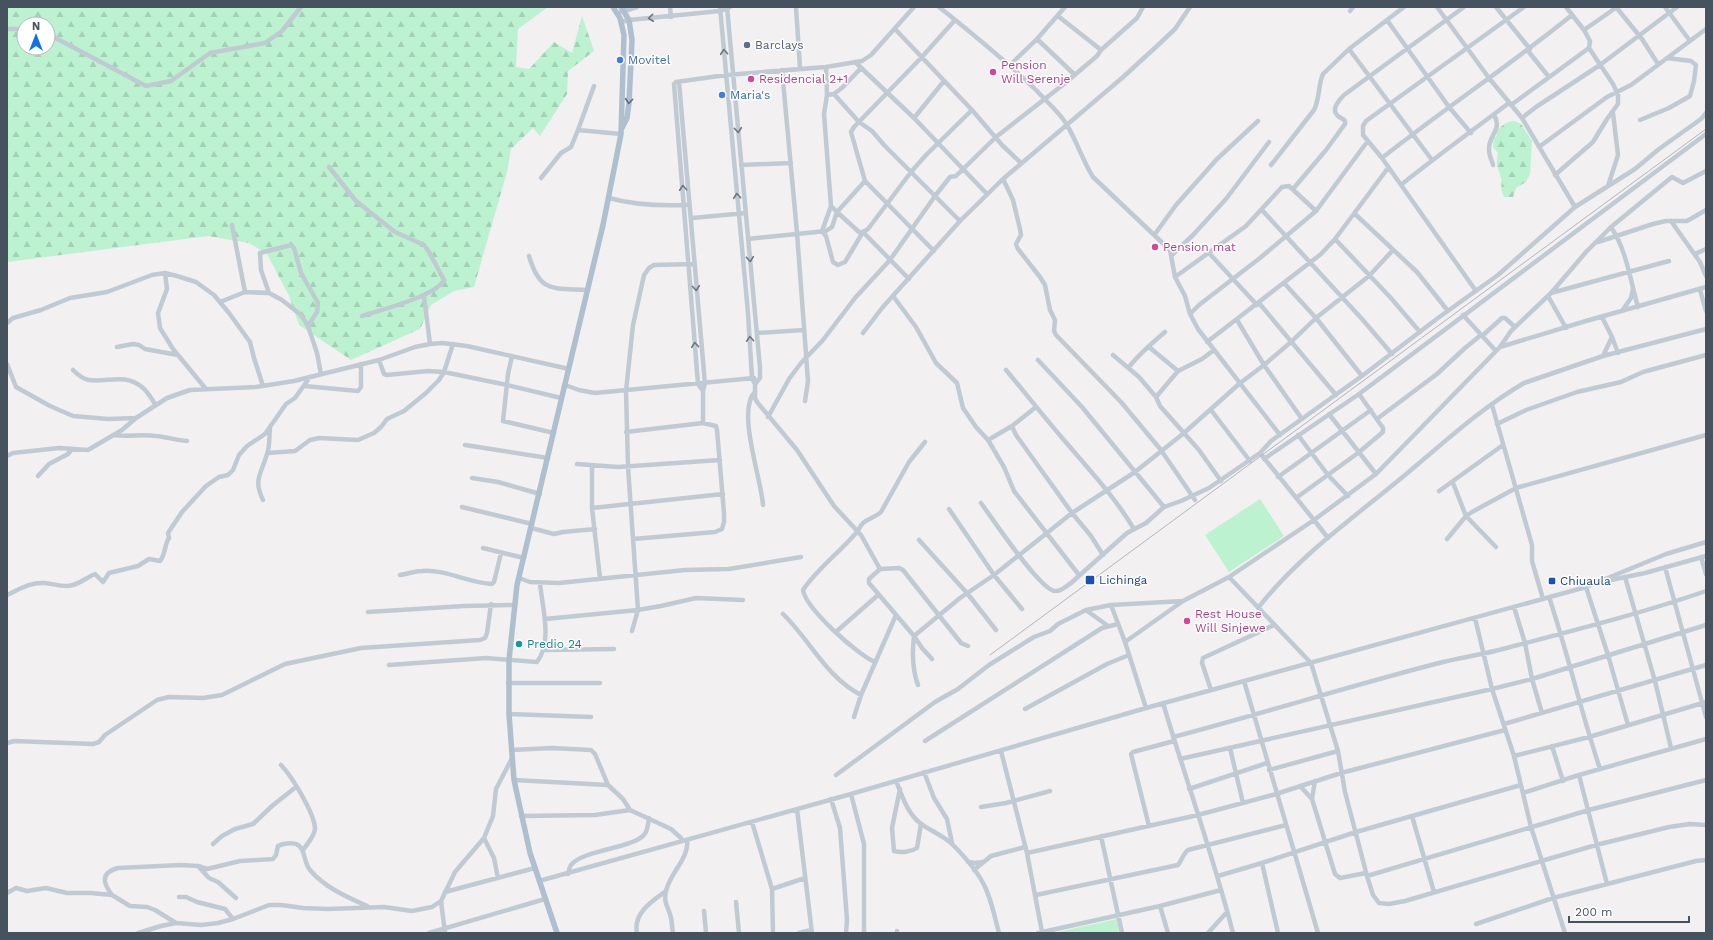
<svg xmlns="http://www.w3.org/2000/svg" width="1713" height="940" font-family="'Work Sans',sans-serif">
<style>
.green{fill:#bcf2d0}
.forest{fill:url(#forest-firs);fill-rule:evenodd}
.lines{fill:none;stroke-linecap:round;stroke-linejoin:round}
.minor{stroke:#c0cad3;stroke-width:4.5}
.major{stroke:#aec0d0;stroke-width:5.5}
.rail{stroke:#b2b5bb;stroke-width:1}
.oneway{stroke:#6b7782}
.oneway2{stroke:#606e7b}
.service-dot{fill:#5c6f8a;stroke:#fff;stroke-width:1.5}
.shop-dot{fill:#3f7fe0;stroke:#fff;stroke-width:1.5}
.hotel-dot{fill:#d1479c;stroke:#fff;stroke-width:1.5}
.transit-dot{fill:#1a4fb4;stroke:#fff;stroke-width:1.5}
.culture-dot{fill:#0f9aa8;stroke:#fff;stroke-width:1.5}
.labels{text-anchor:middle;stroke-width:3;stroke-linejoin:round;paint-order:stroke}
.service-label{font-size:12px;fill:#4e5e75;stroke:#fff;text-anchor:start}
.shop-label{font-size:12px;fill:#366cbe;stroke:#fff;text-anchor:start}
.hotel-label{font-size:12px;fill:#b23c85;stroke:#fff;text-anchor:start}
.transit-label{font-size:12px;fill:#164399;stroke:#fff;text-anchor:start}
.culture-label{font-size:12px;fill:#0d838f;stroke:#fff;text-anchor:start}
</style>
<defs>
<pattern id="forest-firs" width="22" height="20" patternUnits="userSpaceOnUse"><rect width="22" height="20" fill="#bcf2d0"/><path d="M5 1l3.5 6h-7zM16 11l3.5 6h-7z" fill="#a3d1b5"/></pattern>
</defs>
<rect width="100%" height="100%" fill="#f2f0f0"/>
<path class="green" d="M1260,499l24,37 -55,36 -24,-37z
M1117,919l2,14h-66z"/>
<path class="forest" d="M7,7h541l-30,22 -2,38 13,2 25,-27 18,11 10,-37 12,35 -26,20 -1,23 -27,42 -7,-8 -22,21 -4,23 -33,115 -20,4 -23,14 -11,24 -69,31 -52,-35 -10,-29 -22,-42 -18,-11 -41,-7 -201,26zM24,24h24v24h-24z
M1514,121l7,3 11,17 -2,33 -4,8 -10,6 -3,9h-9c-5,-11 -1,-11 -3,-19 -3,-12 -6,-11 -3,-25l-5,-6 1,-9 3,-2 -1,-4c5,-6 9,-10 18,-11z"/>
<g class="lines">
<path class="minor" d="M670,7l1,10
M720,7l28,306 4,65 3,6v14l2,4 40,48 37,56 27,29 19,34 19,-1 4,2 58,73 7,3
M727,7l33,361v10l-5,6
M796,7l4,61
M939,7c34,27 67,54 98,84 9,10 24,23 30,34 10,17 16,36 26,52l77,73 5,27 10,19 5,18 8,15 82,106
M1496,7l34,42
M1566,7l18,23 33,-23
M1616,7l26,32 16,25
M1665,7l25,34
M1350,11l3,-4
M621,12l16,-5
M1058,16l43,34
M1387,20l62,87 22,26
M621,22l8,-2 91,-9 10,-4
M7,29h17
M895,29l77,81 30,35 19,18
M48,34l98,52 25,-5 39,-28 55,-10 17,-12 19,-24
M1037,39l38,36
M1349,49l83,111
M1528,51l21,26
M855,62l59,56 73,76
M1010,65l27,-26 28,-32
M826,67l1,28 -3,19 7,92 6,6 28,-31
M782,70l15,163 11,148 -3,20
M679,82l26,302 -2,7v32
M594,86l-16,44 43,4
M834,94l9,-7 18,-19
M827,95l7,-1 25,28 13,9 12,14 76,76
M1511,105l78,-57 1,-7 -6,-11
M914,118l30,-37
M1522,118l14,-11 64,-42 77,-58
M1640,120l29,-12 21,-12 4,-15 2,-16 -5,-4 -24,-3
M1539,147l68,-50 24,-12 75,-56
M1382,158l-19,-23v-9l3,-5 158,-114
M741,165l50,-2
M1271,165l43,-55c6,-12 4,-25 9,-36l26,-25 55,-42
M1493,165c-1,-4 -4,-10 -4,-15 -1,-15 14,-20 5,-35
M329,167l27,34 39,31 29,13 5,7 15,28c-8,16 -63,30 -82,36
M1555,175l38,-33 14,-23 11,-15v-9l-5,-11 -24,-36
M541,178l20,-25 10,-6 7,-17
M1003,179l10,21 7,29 1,6 -5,9 2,5 22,28 5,8 5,25 5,10 -1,11 2,4 65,67 40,48 34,50
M1402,184c35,-28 71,-54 107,-81
M1608,186l10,-31 -5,-42
M1293,189l33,-39 19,-26v-3c-2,-3 -6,-3 -8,-6 -6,-6 3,-16 7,-20l120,-88
M609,198c25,7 52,8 77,7
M831,206l-9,25 4,5 7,26 5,3 7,-3 18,-30 46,47
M1575,207l60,-38 24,-20 42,-30 5,-6
M1262,210l100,109 30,35
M1355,214l62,58 31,39
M692,218l54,-5
M1671,221l29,41 6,14
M232,225l13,67
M1611,227c16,24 19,53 27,80
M1155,234l21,-29 41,-46 41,-38
M748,239l78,-8 6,-4 5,-15 22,20h4l5,-3 43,-57 15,-17 46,-45
M1335,239l55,58 30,35
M1598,242l55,-18 13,-3h21l19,-11
M934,251l-69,-70 -14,-49 3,-5 67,-69 34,-38
M1209,253l48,52
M1695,254l11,-5
M1172,255l21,-20 33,-36 43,-57
M529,256c11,38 25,32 59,34
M165,273l2,16 -9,24 2,15 13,21 33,40
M1175,277l71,-51 36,-39 7,-1 27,25
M1284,283l32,35 46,58
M1700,290l6,21
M1476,291l-94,-133c62,-49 128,-93 190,-143
M269,293l-8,-23 -1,-17 31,-8 3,3 7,25 17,30 -1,9 -9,14
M1551,293l118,-32
M424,296l6,48
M893,296l23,31 20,36 21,20 6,25 13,19 12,13 16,27 10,24 65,84
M1548,296l18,32
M220,302l25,-10 24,1 13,7 19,15 7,11 9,27 4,21
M1259,303l77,92
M1622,311l9,-13 2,-9
M1190,314l9,-9 61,-47 56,-47 51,-69
M1463,315l33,36
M1602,317l10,20 6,16
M1237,320l27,45 38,54
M7,323l6,-5 28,-8 29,-12 37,-6 45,-17 13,-2 12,3 19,6 18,13 15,18 21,29 4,16 9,28
M757,333l47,-3
M863,333l19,-25 78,-87 43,-42 119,-101 35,-32 18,-17 15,-22
M1482,336l20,-18h3l10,9
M1207,342l114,-88 14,-15 53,-71
M117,347l16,-3 6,1 6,4 33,6
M1149,347l29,24
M1500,347l86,-26 120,-34
M1113,355l26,22 17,20 4,9 39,44 22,31
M512,356l-4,18 -5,47 51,12
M1603,356l9,-19
M379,360l5,14 3,1 41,-4 16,1 63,13 54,13
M1038,360l44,47 82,100
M7,364l9,23 34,19 23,10 35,3 28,-1
M1129,367c10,-13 23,-24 36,-35
M73,370c4,4 9,9 16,10 18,3 36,-8 54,8 5,4 9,12 13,17
M1006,370c21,25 42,52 64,77 23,27 46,52 64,82
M565,385l14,5 16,3 159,-15
M304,386l54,5 3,-4v-23
M703,391l-5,-7 -24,-300 2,-2 50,-7 100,-8 36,-6 9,-6 43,-48
M755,392c-19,18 7,89 8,113
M1156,397l22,-26 24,-12 12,-9
M1492,405l40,140v16l11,38
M1211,410l39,51
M1329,414l47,60
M768,417l21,-38 12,-16 22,-23 32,-42 35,-38 45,-64 15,-19 6,-1 40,-39 68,-53 33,-28 4,-6 36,-32 6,-11
M1377,419l60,-45 28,-26 16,-13
M1497,424l29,-14 51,-18 44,-10 22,-10 63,-17
M1012,426l4,9 56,78 19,23 12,19
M626,432l77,-9 13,3 1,4 7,83v9l-2,7 -7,3 -82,7
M114,435c14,2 28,-1 42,1 10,1 20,4 31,5
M1298,435l30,40 20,21
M988,440l24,-14 24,-19
M465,445l83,13
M268,453l27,-2 15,-11 9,-2 39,2 16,-7 7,-6 6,-8 17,-8 22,-18 13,-13 5,-8 9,-28
M7,456l6,-3 46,-5 29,2 34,-20 14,-12 31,-20 23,-8 66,-3 38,-6 85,-21 36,-13 15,-3 12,-1 25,3 102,23
M1264,459l95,-65 347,-260
M577,464l41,3 102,-7
M592,466v42l8,70
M38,476l11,-12 19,-10 4,-5
M1278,477l93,-67
M472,478l26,4 42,12
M1453,483l13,33 30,31
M1439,491l64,-46
M1296,498l62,-45 25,-21v-4l-24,-34
M263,500c-10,-21 -2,-25 4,-46 3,-7 2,-17 3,-25
M981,503c11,15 59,87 74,88 6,1 11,-5 16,-8l56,-50 19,-10 18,-16 17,-6 28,-13 51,-35
M462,507l70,17
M592,508l131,-14
M949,509l45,66 28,34
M531,528l23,6 9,-2 32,-3
M1328,538l-14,-18 62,-46 124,-127 11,-16 40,-38 35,-41 25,-25 61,-50 11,6 23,-12
M1447,539l19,-23 6,-4 44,-24 190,-53
M919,540l48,53 29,37
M483,548l41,10
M1701,557l5,17
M1665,567l41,150
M880,569l-11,10v4l45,53 8,12 10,11
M400,575c7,-1 15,-4 22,-4 24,-2 46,12 70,13l2,-2 7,-29
M1229,577l82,86 27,88 7,41 22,84 6,19 6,8 10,1 16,-3 191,-56 73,-18 21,-3 16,1
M1625,577l30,104 16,67
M519,578l11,4 29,1 126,-13 44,-1 72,-12
M1611,580l34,-7 61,-17
M1586,587l22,68 20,70
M7,595c13,-6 23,-13 38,-12 7,1 15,3 22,3 11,0 18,-8 28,-12l8,8 6,-9 29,-7 11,-7 11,2c6,-7 4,-16 9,-23l-1,-5 14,-21 24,-26 13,-9 9,-2 5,-5 6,-15 8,-9 18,-12 21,-30 9,-6 15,-21
M1549,597c19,57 32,115 51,172
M1111,605l14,37
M1514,607l11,36 7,36 10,34
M1258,608c42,-54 101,-94 153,-138 37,-31 72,-63 113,-87l79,-27 103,-27
M1086,610l25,-5 72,-4
M368,612l96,-6 50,-1
M783,614c27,26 43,63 78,81
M1475,618l17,71 22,67 17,71 34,106
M545,619l93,-9 23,-4 35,-8 47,2
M632,631l6,-21 -10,-143 -2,-76 7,-66 11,-50 5,-7 5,-3 40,-1
M837,631l41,-36
M544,650l70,-1
M875,662c-17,-7 -69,-53 -72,-72 14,-21 37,-38 53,-57 3,-3 4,-7 7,-10 6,-5 13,-6 18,-11l28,-50 16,-20
M389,665l97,-7 51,4c16,-21 5,-55 3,-79
M1244,681l74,252
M508,683h92
M918,685c-6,-16 -6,-32 -4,-49l46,-38 34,-23 78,-62 63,-41 49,-39 55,-49 25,-19 27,-23 25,-24 53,-42 24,-26
M1211,690l-9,-27 1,-5 71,-33
M1163,703c23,77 50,152 70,230
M1146,708l-21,-66 58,-41 46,-24 85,-57 -54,-67 11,-12 91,-65 76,-58 60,-43 77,-68 -53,-89 -33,-40 -52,-71
M1025,709l82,-45 22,-9
M509,714l82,3
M854,717l7,-22 35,-80
M1504,724l202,-59
M1173,737c87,-23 174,-50 262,-73 22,-6 46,-9 68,-15 68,-18 137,-35 203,-58
M925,741l177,-113 16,-4
M7,743l7,-2 79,3 6,-2 6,-7 52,-35 12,-3 34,1 19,-3 63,-31 76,-16 119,-8 5,-2 2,-5 4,-29
M1552,746l11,35
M1230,748l13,55
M511,750l41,-2 39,2 4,4 13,31 15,14 7,11 41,19 10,9 2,3
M1001,751l26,102 15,79
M1514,756l75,-19 117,-35
M1180,759l312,-70 40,-10 174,-54
M281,765c10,10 34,49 34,64 -1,8 -8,15 -12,21
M1269,770l69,-19
M924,772l10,26 13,21 5,24
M836,775l99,-73 23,-13 31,-24 45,-28 16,-6 8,-7 28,-14 22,16
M1579,775l28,109
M514,780l94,5
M896,781c6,14 11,32 24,42 10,8 23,12 33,22 12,12 26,28 33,44 6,14 9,29 13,44
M1300,786l12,13 23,75 5,4 26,-5
M900,789l-8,39 2,23c7,2 17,1 23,-3l4,-24
M1189,789l78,-26
M1523,793l56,-18 127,-36
M851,794l13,50v89
M831,799l9,29 7,92 -1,13
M1312,799l3,-18
M981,807l25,-4 44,-12
M797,809l15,124
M521,816l74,-1 35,-5
M1412,816l22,76
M752,822l20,67 1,44
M1149,826l-18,-72 2,-2 41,-11
M1101,836l21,97
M484,838l10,20 4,20
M213,844l9,-8 13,-7 18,-5 19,-18 24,-19
M1027,853l171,-38 78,-21 65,-21 164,-43
M968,862l7,1 8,-1
M1262,863l16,70
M198,866l11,12 9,4 18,16
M974,870l17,-14 34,-9
M568,874c1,-3 1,-7 3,-9 12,-15 57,-16 72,-29 5,-4 5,-12 6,-18
M1218,876l44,-13 94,-31 165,-47
M1367,876l222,-66 117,-30
M539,881l312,-87 295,-86 440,-121 80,-33 40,-12
M772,889l33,-11
M445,892l90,-24
M7,893l9,-5 11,3 19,-3 21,5h24l21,2 18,11 17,1 8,3 21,13
M112,895c-9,-12 -12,-22 6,-27l63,-3 17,1 9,3 33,-8 33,-2 3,-4 2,-9c4,-2 13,-4 18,-2 10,4 7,18 14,26 14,17 37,27 57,36
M1036,895l142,-30c4,-5 5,-11 10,-15l98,-25
M179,897h7l11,5 28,7 8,10
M441,901l4,32
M736,902l3,31
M1160,906l8,27
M704,911l2,22
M1476,924l77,-26 143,-37 10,-1
M897,931v2
M138,933l23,-7 15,-3 25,2 17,-2 15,-4 36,-14h12l22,3 25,1 56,-2 28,4 20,-4 9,-6 14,-29 29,-34 9,-22 3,-27 15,-29
M429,933l116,-34
M637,933c-4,-20 15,-32 29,-42
M673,933c-1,-5 -1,-11 -2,-15 -2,-11 -8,-14 -5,-27 4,-18 24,-34 21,-51
M799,933l12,-3
M1038,933l122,-27 61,-16
M1208,933l19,-21"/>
<path class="major" d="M621,7l8,13 3,20 -3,63 -2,15 -5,10
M557,933l-27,-80 -16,-73 -5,-66v-54l8,-75 86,-360 18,-91 3,-99 -4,-17 -7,-11"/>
<path class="rail" d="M990,655l716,-526"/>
</g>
<defs><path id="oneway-chevron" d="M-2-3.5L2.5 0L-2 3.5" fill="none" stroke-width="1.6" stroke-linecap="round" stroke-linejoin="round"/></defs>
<g class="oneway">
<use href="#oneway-chevron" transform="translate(651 18) rotate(174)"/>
<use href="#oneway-chevron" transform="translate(724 52) rotate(-95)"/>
<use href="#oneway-chevron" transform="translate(738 130) rotate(85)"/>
<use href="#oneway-chevron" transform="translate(683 188) rotate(-94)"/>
<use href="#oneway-chevron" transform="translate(737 196) rotate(-95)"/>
<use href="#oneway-chevron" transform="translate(750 259) rotate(85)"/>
<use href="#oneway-chevron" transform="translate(696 288) rotate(85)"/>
<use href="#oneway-chevron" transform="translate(750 339) rotate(-94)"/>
<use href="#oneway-chevron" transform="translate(695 345) rotate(-95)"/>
</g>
<use class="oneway2" href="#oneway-chevron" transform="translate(629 101) rotate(95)"/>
<circle class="service-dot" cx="747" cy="45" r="4"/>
<g class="shop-dot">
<circle cx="620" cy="60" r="4"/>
<circle cx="722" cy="95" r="4"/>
</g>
<g class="hotel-dot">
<circle cx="993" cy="72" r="4"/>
<circle cx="751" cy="79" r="4"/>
<circle cx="1155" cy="247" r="4"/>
<circle cx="1187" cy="621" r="4"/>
</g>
<g class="transit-dot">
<rect x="1085" y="575" width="10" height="10" rx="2"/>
<rect x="1548" y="577" width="8" height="8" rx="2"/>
</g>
<circle class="culture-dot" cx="519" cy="644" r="4"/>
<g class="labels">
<g class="service-label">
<text x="755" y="49">Barclays</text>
</g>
<g class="shop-label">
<text x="628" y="64">Movitel</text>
<text x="730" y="99">Maria's</text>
</g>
<g class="hotel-label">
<text x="1001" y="69">Pension<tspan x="1001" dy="14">Will Serenje</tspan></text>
<text x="759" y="83">Residencial 2+1</text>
<text x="1163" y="251">Pension mat</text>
<text x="1195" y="618">Rest House<tspan x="1195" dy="14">Will Sinjewe</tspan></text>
</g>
<g class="transit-label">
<text x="1099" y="584">Lichinga</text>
<text x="1560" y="585">Chiuaula</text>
</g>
<g class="culture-label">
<text x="527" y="648">Predio 24</text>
</g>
</g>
<rect width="1713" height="940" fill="none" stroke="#46535f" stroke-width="16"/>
<g transform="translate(36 36)"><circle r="19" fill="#ffffff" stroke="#b5babf"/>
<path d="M0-3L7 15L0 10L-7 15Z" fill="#0d72ef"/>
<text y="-6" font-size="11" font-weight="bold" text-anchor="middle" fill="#46535f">N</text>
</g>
<path d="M1569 916v6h120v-6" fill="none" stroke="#46535f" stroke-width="2"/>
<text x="1575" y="916" font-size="12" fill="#46535f" stroke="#ffffff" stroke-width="3" paint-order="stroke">200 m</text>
</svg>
